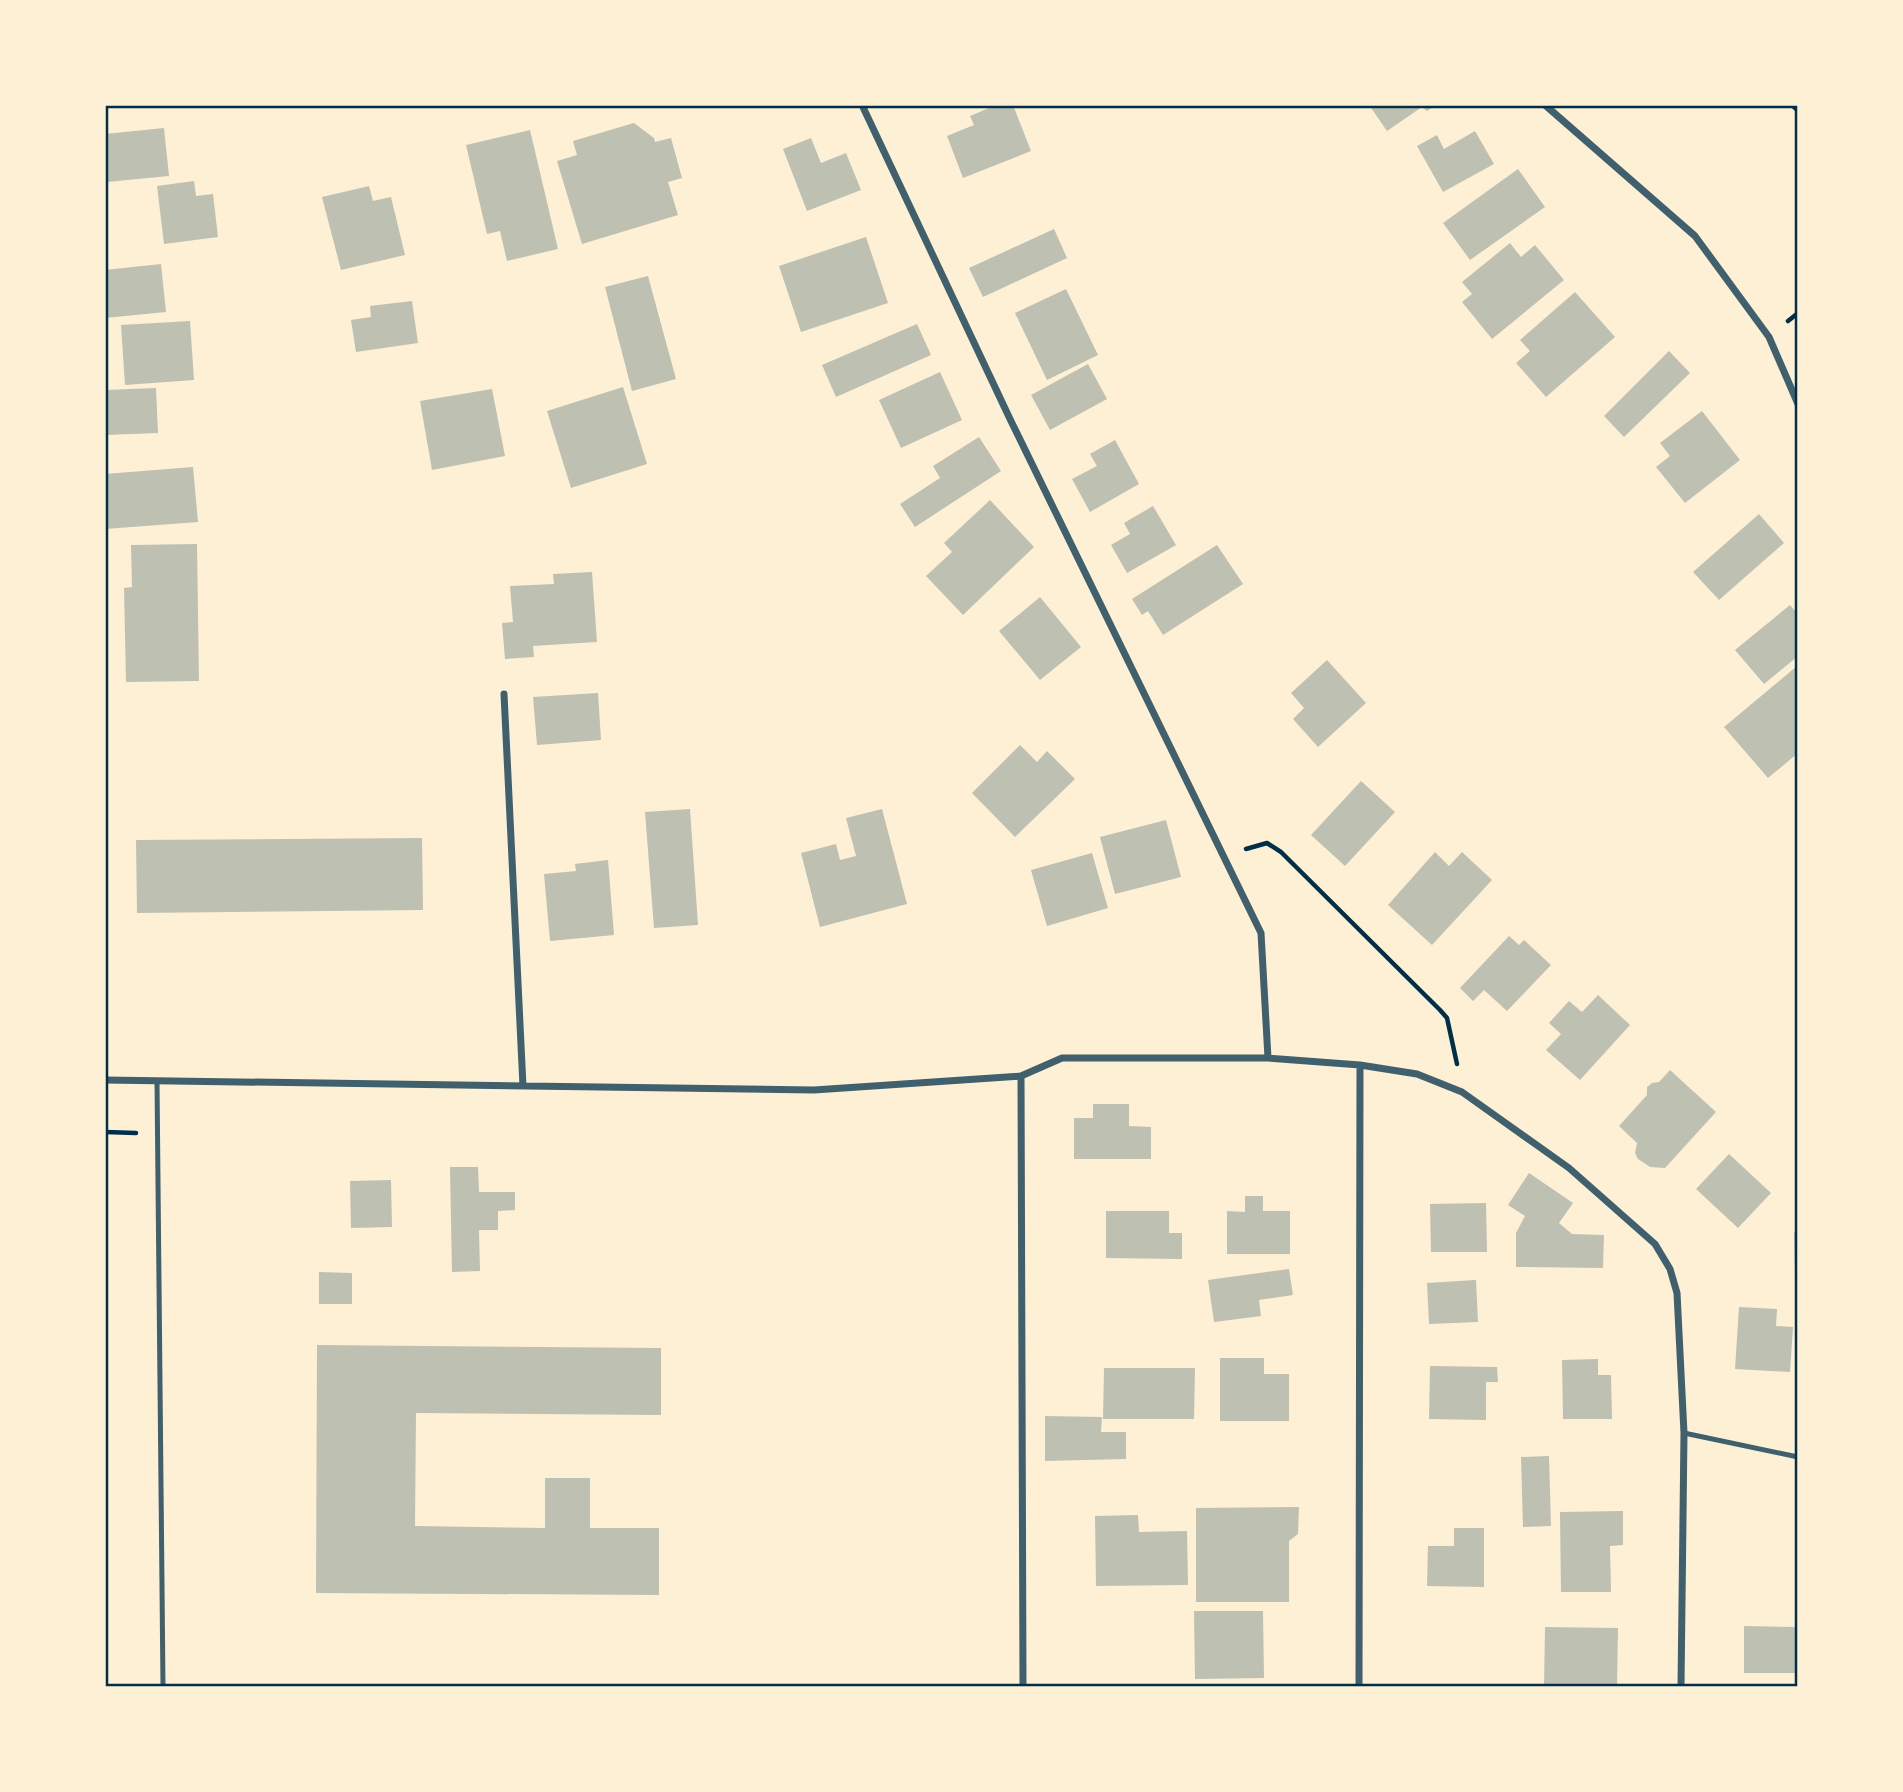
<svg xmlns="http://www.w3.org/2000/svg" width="1903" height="1792" font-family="Inter,sans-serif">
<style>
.building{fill:#bec0b2}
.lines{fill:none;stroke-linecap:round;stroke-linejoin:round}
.path{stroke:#003049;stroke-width:4.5}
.service{stroke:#3f606c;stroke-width:5}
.minor{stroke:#3f606c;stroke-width:7}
.neatline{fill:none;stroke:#003049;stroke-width:2.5}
</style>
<rect width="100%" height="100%" fill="#fdf0d5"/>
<path class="building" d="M996,105h17l18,46 -68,27 -16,-42 27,-11 -4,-9z
M1369,105h67l-9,6 -5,-4 -35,24z
M634,123l20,15 1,4 16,-4 11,40 -14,4 10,33 -96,29 -25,-83 20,-6 -4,-14z
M164,128l5,48 -62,6 -2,-48z
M530,130l28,119 -51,12 -7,-30 -13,3 -21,-89z
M1475,131l19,33 -51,28 -26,-46 20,-11 7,14z
M811,138l10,25 25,-10 15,37 -54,21 -24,-62z
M1518,169l27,38 -75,53 -27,-37z
M194,181l2,15 17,-2 5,43 -54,7 -7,-58z
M369,186l4,15 18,-4 14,58 -64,15 -19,-73z
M1054,229l13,29 -84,39 -14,-29z
M866,237l22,66 -87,29 -22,-66z
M1510,243l11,14 14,-12 29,35 -72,59 -30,-37 10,-8 -10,-12z
M161,264l5,48 -61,6v-48z
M648,276l28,103 -44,12 -27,-104z
M1066,289l32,66 -51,25 -32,-67z
M1575,292l40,45 -69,60 -30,-34 14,-12 -10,-11z
M412,301l6,42 -62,9 -5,-32 20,-3 -1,-11z
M190,321l4,59 -69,5 -4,-60z
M917,324l14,31 -95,42 -14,-32z
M1669,351l21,22 -66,64 -20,-21z
M1088,364l19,35 -57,31 -19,-35z
M940,372l22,48 -61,28 -22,-48z
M623,387l24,77 -76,24 -24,-77z
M156,388l2,45 -53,2v-45z
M492,389l13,67 -73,14 -12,-69z
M1702,411l38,49 -55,43 -29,-36 14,-11 -10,-13z
M979,437l22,34 -86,56 -15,-23 40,-26 -7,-12z
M1115,440l24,44 -49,28 -18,-33 25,-13 -7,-12z
M193,467l5,55 -93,7v-55z
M990,500l44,47 -71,68 -37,-39 26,-24 -8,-9z
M1153,506l23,39 -49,28 -16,-28 19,-11 -6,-11z
M1759,514l25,29 -65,57 -26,-28z
M197,544l2,137 -73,1 -2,-94 8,-1 -1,-42z
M1217,545l26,39 -80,51 -15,-24 -6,4 -10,-16z
M592,572l5,70 -64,4 1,11 -29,2 -3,-36 11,-1 -3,-36 44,-2 -1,-10z
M1040,597l41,50 -41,33 -41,-49z
M1790,605l8,9v42l-34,28 -29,-34z
M1327,660l39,43 -48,44 -25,-28 11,-11 -13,-15z
M1797,666l1,30 -3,2 3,4v51l-30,25 -44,-51z
M598,693l3,47 -64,5 -4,-48z
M1020,745l17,17 10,-11 28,28 -60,58 -43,-44z
M1361,781l34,31 -50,54 -34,-31z
M690,809l8,116 -44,3 -9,-116z
M882,809l25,95 -87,23 -19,-74 35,-9 4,16 16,-4 -10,-38z
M1166,820l15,57 -66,17 -15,-57z
M422,838l1,72 -286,3 -1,-73z
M1435,852l14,14 13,-14 30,28 -60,65 -44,-40z
M1092,853l16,55 -61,18 -16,-56z
M608,860l6,75 -64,6 -6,-67 32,-3 -1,-7z
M1509,936l10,9 5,-5 27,25 -44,46 -23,-21 -11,11 -13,-13z
M1598,995l32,30 -50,55 -34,-30 15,-16 -12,-11 20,-22 13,11z
M1670,1070l46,42 -51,56 -15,-1 -12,-8 -3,-6 2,-10 -18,-17 28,-31v-8l5,-4 7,-1z
M1093,1104h36v22l22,1v32h-77v-41h19z
M1729,1154l42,39 -33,35 -42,-39z
M450,1167h28l1,25h36v18l-17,1v19h-19l1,41 -28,1z
M1529,1173l44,30 -14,20 13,11 32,1 -1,33 -87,-1v-34l9,-17 -17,-11z
M391,1180l1,47 -41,1 -1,-47z
M1245,1196h18v15h27v43h-63v-43l18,1z
M1486,1203l1,49h-56l-1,-48z
M1106,1211h63v22h13v26l-76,-1z
M1794,1232h4v46h-3z
M1289,1269l4,26 -34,5 2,16 -47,6 -6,-42z
M319,1272l33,1v31h-33z
M1476,1280l2,42 -49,2 -2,-41z
M1739,1307l38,2 -1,17 17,1 -3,45 -55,-3z
M317,1345l344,3v67l-245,-2 -1,113 130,2v-50h45v50h69v67l-343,-2z
M1220,1358h44v16h25v47h-69z
M1598,1359v16h13l1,44h-49l-1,-59z
M1430,1366l67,1 1,15h-12v38l-57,-1z
M1104,1368h91l-1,51h-91z
M1045,1416l57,1 -1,15h25v27l-81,2z
M1549,1456l2,70 -28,1 -2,-70z
M1299,1507l-1,27 -9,7v61h-93v-94z
M1623,1511v34l-13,1 1,46h-50l-1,-80z
M1138,1515l1,17 48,-1 1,54 -92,1 -1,-70z
M1454,1528h30v59l-57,-1 1,-40h26z
M1194,1611h69l1,67 -69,1z
M1744,1626l54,1v46h-54z
M1545,1627l73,1 -1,59h-73z"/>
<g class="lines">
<path class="path" d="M1792,105l6,6
M1788,321l10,-8
M1246,849l21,-6 14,9 159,158 7,8 10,46
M105,1132l31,1"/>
<path class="service" d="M157,1081l6,606
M1684,1433l114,24"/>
<path class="minor" d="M862,105l148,314 251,514 7,125 92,7 57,9 45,18 107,76 86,76 15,25 7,24 7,140 -3,254
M1545,105l150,131 74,101 29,67
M504,694l19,392
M1021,1076l2,611
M105,1080l709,10 207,-14 41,-18h206
M1359,1687l1,-622"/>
</g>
<rect width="1903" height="1792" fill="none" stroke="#fdf0d5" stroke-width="214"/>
<rect x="107" y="107" width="1689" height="1578" class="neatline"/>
</svg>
